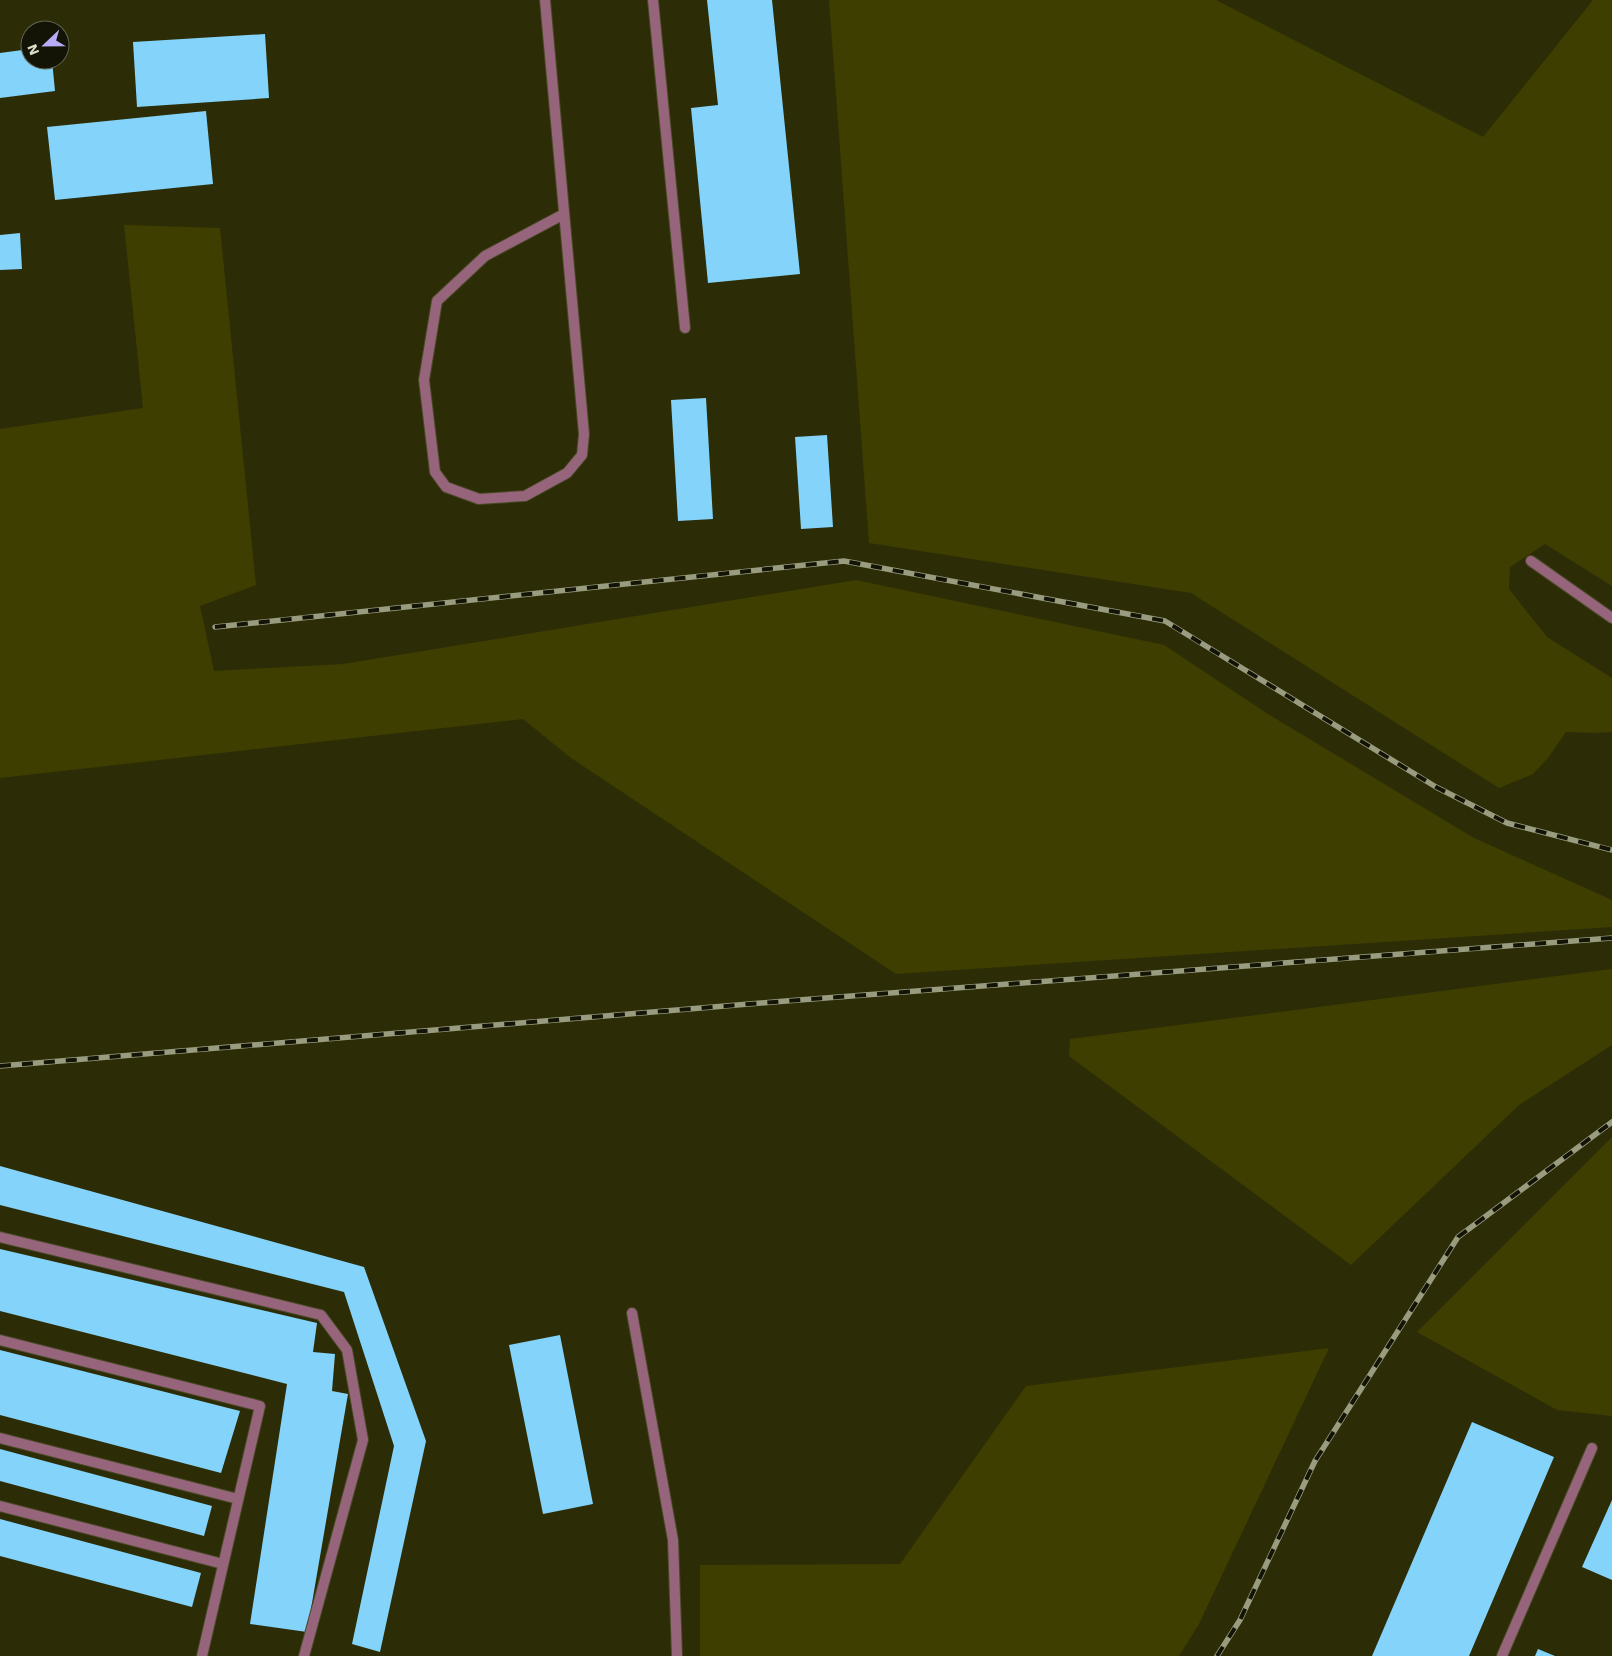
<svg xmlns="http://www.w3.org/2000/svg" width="1612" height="1656" font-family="'Work Sans',sans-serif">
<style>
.green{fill:#3e3e00}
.building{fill:#84d3fa}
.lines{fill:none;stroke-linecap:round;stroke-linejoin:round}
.lane-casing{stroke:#484925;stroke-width:12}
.lane{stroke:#96647b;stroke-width:10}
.rail-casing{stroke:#9a9c80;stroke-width:5.5}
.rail{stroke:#131405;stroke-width:4;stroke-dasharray:11;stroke-linecap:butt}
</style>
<rect width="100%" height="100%" fill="#2c2d06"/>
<path class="green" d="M829,0h387l267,137 110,-137h19v586l-67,-42 -35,23 -1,22 38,48 65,41v54l-17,1 -29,-1 -18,26 -15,16 -34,14 -308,-195 -322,-50z
M124,225l96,3 36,357 -56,21 14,65 129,-7 513,-84 308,65 104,69 206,124 138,62v27l-716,47 -325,-216 -48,-39 -523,59v-349l143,-21z
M1612,969v76l-93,60 -168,160 -282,-209 1,-17z
M1612,1137v279l-55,-6 -140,-78z
M1329,1348l-130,276 -20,32h-479v-91l200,-1 126,-178z"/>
<path class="building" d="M707,0h65l28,274 -92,9 -17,-175 27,-3z
M265,34l4,64 -132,9 -4,-65z
M30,49v11h22l3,31 -55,7v-45z
M206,111l7,73 -158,16 -8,-73z
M20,233l2,36 -22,1v-35z
M706,398l7,121 -35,2 -7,-121z
M827,435l6,92 -32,2 -6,-92z
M0,1166l364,101 62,174 -46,211 -28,-8 42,-198 -50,-154 -344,-87z
M0,1249l317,74 -4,29 22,2 -3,37 16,3 -41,238 -57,-8 37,-240 -287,-73z
M560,1335l33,169 -50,10 -34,-169z
M0,1350l240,61 -19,62 -221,-58z
M1472,1422l82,35 -85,199h-97z
M0,1449l212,57 -8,30 -204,-55z
M1612,1500v80l-30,-13z
M0,1519l201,54 -9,34 -192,-51z
M1538,1649l17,7h-20z"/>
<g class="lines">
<g class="lane-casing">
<path id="lane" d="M545,0l39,434 -2,21 -15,18 -42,23 -46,3 -33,-12 -11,-15 -11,-92 13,-79 48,-45 79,-42
M653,0l32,328
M1531,561l81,57
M0,1237l321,78 26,35 16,90 -59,216
M632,1313l41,227 4,116
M0,1340l260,66 -58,250
M0,1438l238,61
M0,1506l223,58
M1502,1656l90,-208"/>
</g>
<use href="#lane" class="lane"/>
<g class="rail-casing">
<path id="rail" d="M215,627l629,-66 321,60 271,166 71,36 105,27
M0,1066l786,-65 826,-63
M1217,1656l23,-36 75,-159 143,-224 154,-115"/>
</g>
<use href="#rail" class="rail"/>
</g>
<g transform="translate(45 45) rotate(248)"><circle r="24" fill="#131405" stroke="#636553"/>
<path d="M0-4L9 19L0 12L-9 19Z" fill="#b7abf8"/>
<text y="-8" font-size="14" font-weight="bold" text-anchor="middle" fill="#dcdec9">N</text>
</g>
</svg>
